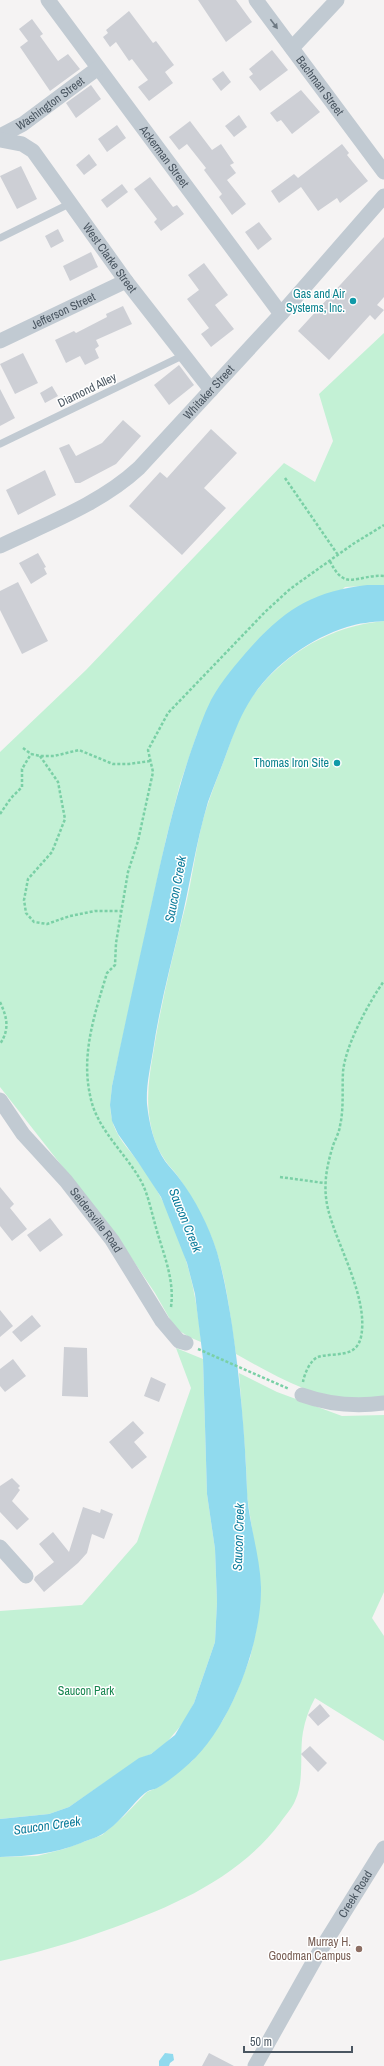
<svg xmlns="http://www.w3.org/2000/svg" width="384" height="2066" font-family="'Archivo Narrow',sans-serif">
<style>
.green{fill:#c3f1d5}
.water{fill:#90daee}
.building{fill:#cdcfd5}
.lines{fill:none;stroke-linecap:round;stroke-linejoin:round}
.path{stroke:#7ad0a6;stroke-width:2.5;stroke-dasharray:3 2;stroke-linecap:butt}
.lane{stroke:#c1cad2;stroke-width:7}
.street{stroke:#c1cad2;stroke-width:15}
.oneway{fill:#6e7983}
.culture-dot{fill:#0f9aa8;stroke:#fff;stroke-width:1.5}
.education-dot{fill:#8d6e63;stroke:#fff;stroke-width:1.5}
.labels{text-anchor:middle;stroke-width:3;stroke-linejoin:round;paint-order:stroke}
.street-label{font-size:12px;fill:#4a5661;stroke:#fff}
.culture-label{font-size:12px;fill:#0d838f;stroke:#fff;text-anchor:end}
.park-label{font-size:12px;fill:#17864f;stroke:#fff}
.education-label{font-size:12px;fill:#785e54;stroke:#fff;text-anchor:end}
.water-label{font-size:13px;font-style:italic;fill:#0c7c9b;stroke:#fff}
</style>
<rect width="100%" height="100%" fill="#f5f3f3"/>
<path class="green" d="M384,333v252l-39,2 -148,147 -17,50 -14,55 -54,247c-1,11 -3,22 0,33 3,17 17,30 27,44 8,10 15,22 21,33 24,45 37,96 41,146l-12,-5 -14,-9 -20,-35 -39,-58 -116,-148v-335l86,-82 198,-207 31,19 18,-41 -14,-47z
M384,621v775c-51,15 -105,-18 -148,-42 -7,-44 -10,-88 -30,-129 -7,-15 -16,-30 -25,-44 -5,-9 -13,-15 -18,-24 -7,-10 -11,-24 -13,-36 -4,-23 -1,-44 3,-67 8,-51 20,-100 33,-150 6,-25 9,-51 15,-76 6,-26 17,-51 26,-76 6,-17 12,-36 22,-51 32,-46 80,-75 135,-80z
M176,1348l27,11 4,135 8,55 2,53 -2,40 -21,61 -10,19 -18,21 -15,11 -12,5 -70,48 -20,7 -49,5v-208l82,-6 55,-63 54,-154z
M239,1373l38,19 65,24 42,-1v177l-12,26 12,18v105l-69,-43c-6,11 -10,22 -12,34 -4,22 2,47 -8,69 -3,7 -10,15 -15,22 -43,57 -111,85 -176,108 -34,12 -68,22 -104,30v-104l37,-1 27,-7 38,-14 22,-19 23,-24 12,-5 33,-26 31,-41 13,-26 14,-36 7,-32 4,-36 -14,-95 -1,-30z"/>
<path class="water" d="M367,585h17v36c-12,1 -25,2 -37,6 -39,12 -79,42 -99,77 -9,15 -15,32 -21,48 -6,17 -13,33 -19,50 -12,40 -18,83 -28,124 -10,42 -21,83 -27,125 -3,18 -7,35 -6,53 2,19 7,41 18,57 4,6 10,11 14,17 16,21 30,48 38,74 7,24 11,48 15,73 8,55 13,110 15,165 1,32 13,64 14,97 1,57 -32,146 -78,182 -7,6 -16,13 -24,18 -7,4 -7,1 -14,6 -13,11 -23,27 -37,37 -8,7 -18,9 -27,13 -28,11 -51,13 -81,14v-38l49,-5 20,-7 70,-49 12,-4 24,-19 19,-32 21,-61 2,-40 -2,-53 -8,-55 -4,-135 -8,-65 -8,-31 -26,-66 -23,-35 -20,-28 -6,-13 -2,-16 2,-19c13,-63 27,-126 41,-189 11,-50 22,-99 38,-146 6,-17 12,-35 20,-51 11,-20 25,-36 40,-53 35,-39 64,-56 116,-62z
M165,2053l8,1 1,6 -4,3 -1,3h-10v-5z"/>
<path class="building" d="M198,0h38l16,22 -26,20z
M129,11l24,32 3,-2 18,24 -9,7 8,11 -24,18 -11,-14 10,-7 -16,-21 -3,2 -13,-19 -6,5 -7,-10 5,-4 -2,-3z
M32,19l11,15 -3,2 18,25 10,-7 12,15 -30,22 -30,-44 8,-6 -9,-12z
M272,50l16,20 -28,21 -11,-14 4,-3 -4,-5z
M223,71l8,11 -10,9 -9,-12z
M91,85l10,14 -25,19 -10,-15z
M301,90l19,22 -28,22 -11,-14 -4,2 -7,-9z
M239,115l8,12 -13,10 -9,-11z
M190,121l22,29 9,-6 13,19 -4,2 6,8 -9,7 19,24 -14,11 -13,-18 3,-3 -18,-24 2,-2 -19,-24 -8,6 -10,-13z
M117,125l9,13 -19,14 -9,-13z
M342,144l7,9 -2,2 21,26 -28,22 -3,-5 -19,13 -17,-24 -22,16 -8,-12 23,-17 4,4z
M89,154l8,11 -13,10 -8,-10z
M21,166l16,33 -20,10 -17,-33z
M150,177l23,30 4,-2 7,9 -23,17 -7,-9 3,-3 -23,-30z
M122,184l6,8 -21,16 -6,-8z
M259,222l13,17 -14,11 -13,-18z
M58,229l6,12 -13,7 -6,-12z
M384,237v60l-7,8 7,5 -9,10 -5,-5 -41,45 -31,-29z
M91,252l7,15 -28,14 -7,-15z
M204,263l24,32 -13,10 19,24 -23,18 -10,-13 8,-6 -22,-29 12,-9 -11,-15z
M123,306l9,18 -36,16 3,6 -4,3 4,9 -14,7 -5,-9 -14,7 -11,-23 19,-9 2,2 31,-16 -1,-3z
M23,353l15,30 -23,11 -15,-30z
M179,365l15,20 -25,20 -15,-20z
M52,386l6,10 -13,7 -5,-10z
M0,389l15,29 -15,8z
M123,420l18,16 -25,28 -36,19h-5l-16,-35 10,-4 7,12 26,-13z
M211,429l26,24 -33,35 22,20 -44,47 -53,-49 31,-34 7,6z
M45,470l11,25 -38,20 -12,-25z
M38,553l8,14 -2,1 3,6 -16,10 -12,-21z
M18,582l30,59 -26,13 -22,-44v-19z
M0,1187l14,17 -4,4 17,21 -15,12 -12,-15z
M50,1218l13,17 -23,17 -13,-17z
M0,1310l13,16 -13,11z
M32,1315l9,11 -20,16 -9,-10z
M64,1347l23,1 1,49 -26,-1z
M13,1359l13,17 -21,16 -5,-6v-17z
M151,1377l15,7 -7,18 -15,-6z
M133,1421l11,12 -10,9 13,15 -15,12 -23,-27z
M12,1478l8,8 -2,2 2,2 -8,11 17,18 -12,11 -17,-18v-26z
M83,1507l17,6 1,-4 12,5 -9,25 -12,-5 -5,19 -9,10 -34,29 -10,-12 1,-3 19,-15 -15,-18 14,-12 16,20z
M320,1704l10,12 -12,10 -10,-11z
M310,1746l17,17 -9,9 -17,-18z
M209,2053l25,13h-32z"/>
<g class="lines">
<path class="path" d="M285,478l53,77
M330,561c15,32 27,13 54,15
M23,748l8,6 9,2h14l25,-6 34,14h16l21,-3
M40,756l18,26 7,37 -13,33 -24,27 -4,21 2,13 8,9 13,2 23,-8 25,-5h26
M0,814l11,-16 11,-11v-18l9,-15
M0,1002c7,15 10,27 0,42
M280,1177l44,6
M171,1307c4,-29 -9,-56 -16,-83 -4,-14 -7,-30 -14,-43 -16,-29 -45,-52 -51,-86 -9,-42 5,-82 17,-122l8,-8 1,-22 12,-71 10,-31 15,-69 -5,-22 20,-37 97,-101 25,-23 63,-45 31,-19
M198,1349l91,40
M303,1382c1,-7 7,-22 15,-25 16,-5 38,2 43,-20 8,-39 -24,-91 -33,-128 -5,-21 -2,-40 4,-60 2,-8 7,-15 8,-23 4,-18 2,-36 3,-54 2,-26 26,-70 41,-91"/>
<path class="lane" d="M0,238l71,-35
M0,444l184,-89"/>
<g class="street">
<path id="s1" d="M48,0l233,314"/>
<path id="s2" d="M256,0l128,172"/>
<path d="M292,48l45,-48"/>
<path id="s3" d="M0,136l23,-12 75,-56"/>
<path id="s4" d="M0,140l22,4 11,7 93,130 85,109"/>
<path id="s5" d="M0,341l126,-60"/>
<path id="s6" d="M0,546c48,-23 100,-42 139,-78l142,-154 103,-118"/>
<path id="s7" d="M0,1100l23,34 43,47 46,59 50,81 17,20 7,2"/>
<path d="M302,1395c28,10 53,12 82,8"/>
<path d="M0,1547l26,29"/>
<path id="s8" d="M255,2066l60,-107 69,-111"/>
</g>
</g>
<defs><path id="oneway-solid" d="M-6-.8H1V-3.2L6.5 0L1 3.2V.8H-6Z"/></defs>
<use class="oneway" href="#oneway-solid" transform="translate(274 24) rotate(53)"/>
<g class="culture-dot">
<circle cx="353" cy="301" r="4"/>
<circle cx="337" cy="763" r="4"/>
</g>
<circle class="education-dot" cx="359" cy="1949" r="4"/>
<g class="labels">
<g class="street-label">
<text dy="4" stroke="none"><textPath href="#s2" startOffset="107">Bachman Street</textPath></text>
<text dy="4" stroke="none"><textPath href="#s3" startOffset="60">Washington Street</textPath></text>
<text dy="4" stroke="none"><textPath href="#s1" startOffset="195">Ackerman Street</textPath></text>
<text dy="4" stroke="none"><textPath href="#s4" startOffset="167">West Clarke Street</textPath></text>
<text dy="4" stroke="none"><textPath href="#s5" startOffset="70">Jefferson Street</textPath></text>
<text transform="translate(87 390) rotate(-26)" y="4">Diamond Alley</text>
<text dy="4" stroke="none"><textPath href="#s6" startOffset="263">Whitaker Street</textPath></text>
<text dy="4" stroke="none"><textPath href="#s7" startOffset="154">Seidersville Road</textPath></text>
<text dy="4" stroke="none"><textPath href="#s8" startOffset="199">Creek Road</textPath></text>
</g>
<g class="culture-label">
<text x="345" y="298">Gas and Air<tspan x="345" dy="14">Systems, Inc.</tspan></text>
<text x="329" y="767">Thomas Iron Site</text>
</g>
<g class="park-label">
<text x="86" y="1695">Saucon Park</text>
</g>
<g class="education-label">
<text x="351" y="1946">Murray H.<tspan x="351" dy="14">Goodman Campus</tspan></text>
</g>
<g class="water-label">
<text transform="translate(175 889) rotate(-79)" y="5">Saucon Creek</text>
<text transform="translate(186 1220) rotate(68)" y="5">Saucon Creek</text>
<text transform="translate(238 1537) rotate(-88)" y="5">Saucon Creek</text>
<text transform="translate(47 1825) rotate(-8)" y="5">Saucon Creek</text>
</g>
</g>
<path d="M244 2046v6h108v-6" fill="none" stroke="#4a5661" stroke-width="2"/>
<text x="250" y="2046" font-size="12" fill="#4a5661" stroke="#ffffff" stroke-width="3" paint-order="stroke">50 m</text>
</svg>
